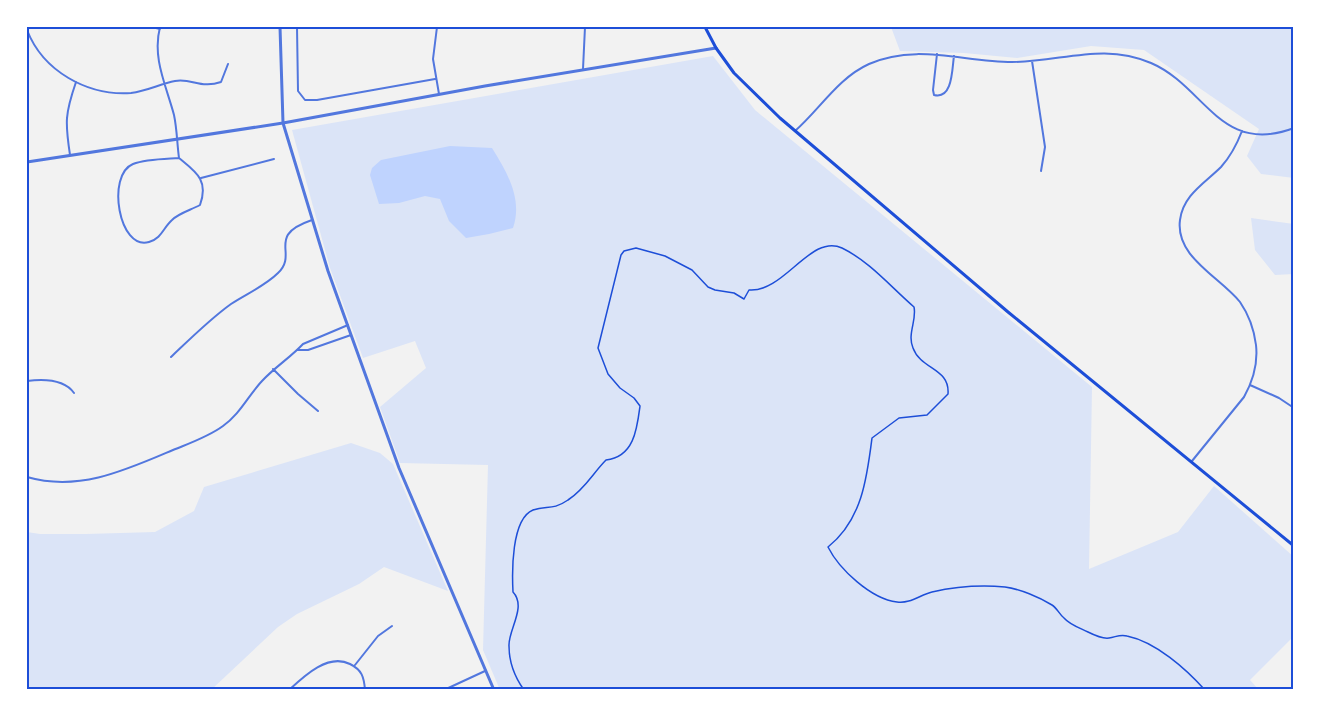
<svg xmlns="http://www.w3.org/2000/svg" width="1321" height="717" font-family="Signika,sans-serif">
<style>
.green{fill:#dbe4f7}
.water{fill:#bfd3fe}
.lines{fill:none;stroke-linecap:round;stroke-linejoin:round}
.path{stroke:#1d4ed8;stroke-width:1.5}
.minor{stroke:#5277de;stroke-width:2}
.tertiary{stroke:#5277de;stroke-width:3}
.secondary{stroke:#1d4ed8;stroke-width:3}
.neatline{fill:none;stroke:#1d4ed8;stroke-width:2}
</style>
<rect width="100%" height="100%" fill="#f2f2f2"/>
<path class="green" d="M891,27h403v151l-33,-4 -14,-18 12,-27 -115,-79 -53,-4 -74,12 -53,-5 -64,-2z
M713,56l42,54 337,277 -3,182 89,-37 36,-46 80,71v79l-44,44 9,10h-759l-17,-40 5,-185 -88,-2 -20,-56 46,-39 -11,-27 -52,17 -33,-90 -38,-138z
M1251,218l43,6v50l-19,1 -20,-25z
M351,443l29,10 13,11 55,127 -64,-24 -25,17 -62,30 -19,13 -67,63h-184v-158l13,2h46l69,-2 39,-21 10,-24z"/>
<path class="water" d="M450,146l42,2c15,24 31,51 21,80l-24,6 -23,4 -17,-17 -9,-22 -15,-3 -26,7 -20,1 -9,-29 2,-7 9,-8z"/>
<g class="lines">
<path class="path" d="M524,690c-10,-14 -15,-27 -15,-44 -1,-16 18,-39 4,-54 -1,-19 -2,-73 20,-82 14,-5 19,1 35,-10 17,-11 25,-27 38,-40 28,-3 31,-31 34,-54l-6,-8 -14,-10 -12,-14 -10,-26 23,-93 3,-4 12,-3 29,8 27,14 16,17 7,3 19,3 10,6 5,-9c35,3 62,-57 93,-42 27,13 49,39 72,59 3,13 -7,27 -1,41 8,22 37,20 35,46l-21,21 -28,3 -27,20c-5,40 -10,82 -44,109 11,22 43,52 69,55 13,2 23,-7 35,-10 22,-5 50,-7 73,-5 15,2 34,10 47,18 5,3 7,9 12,13 6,7 16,10 24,14 6,3 15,7 21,6 7,-1 11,-4 18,-2 29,6 59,33 78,54"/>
<path class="minor" d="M152,27l8,2
M160,27c-8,31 6,58 14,88 3,14 3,28 5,43 17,14 30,22 21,47 -9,5 -21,8 -28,15 -9,8 -10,18 -23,22 -30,9 -43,-67 -16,-78 13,-5 31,-5 46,-6
M297,27l1,64 7,9h12l118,-21
M437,27l-4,32 6,35
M27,30c16,41 60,66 104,63 16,-2 29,-9 44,-12 17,-3 26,8 46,1l7,-18
M937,54l-4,36 1,5c19,5 18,-27 20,-39
M1032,61l13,86 -4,24
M583,69l2,-42
M795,131c25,-22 43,-53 74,-67 47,-21 94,-2 143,-2 49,0 91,-20 139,1 54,23 69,93 143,65
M70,155c-5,-33 -5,-41 6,-73
M201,178l73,-19
M298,350h10l43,-15
M171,357c19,-18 39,-38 60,-53 15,-10 34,-18 47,-31 21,-20 -13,-37 34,-53
M273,369l25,25 20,17
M27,381c16,-2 37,-2 47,12
M1250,385l29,13 15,10
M1192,461l52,-64c9,-16 14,-34 12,-52 -2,-16 -7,-30 -16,-43 -20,-25 -65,-45 -60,-82 3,-25 25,-37 41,-53 9,-10 16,-23 21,-36
M27,477c52,15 99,-7 146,-27 17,-7 35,-13 50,-24 17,-12 25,-30 39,-45 13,-14 29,-24 41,-37l45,-19
M355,665l23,-29 14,-10
M289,690c15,-14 39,-37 61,-26 12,6 14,13 15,26
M444,690l41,-19"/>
<path class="tertiary" d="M280,27l3,96 45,148 71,197 95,222
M27,162l256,-39 202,-37 231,-38"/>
<path class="secondary" d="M705,27l11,21 18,25 46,45 228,194 286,234"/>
</g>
<rect width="1321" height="717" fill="none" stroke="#ffffff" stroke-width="57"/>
<rect x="28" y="28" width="1264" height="660" class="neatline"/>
</svg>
